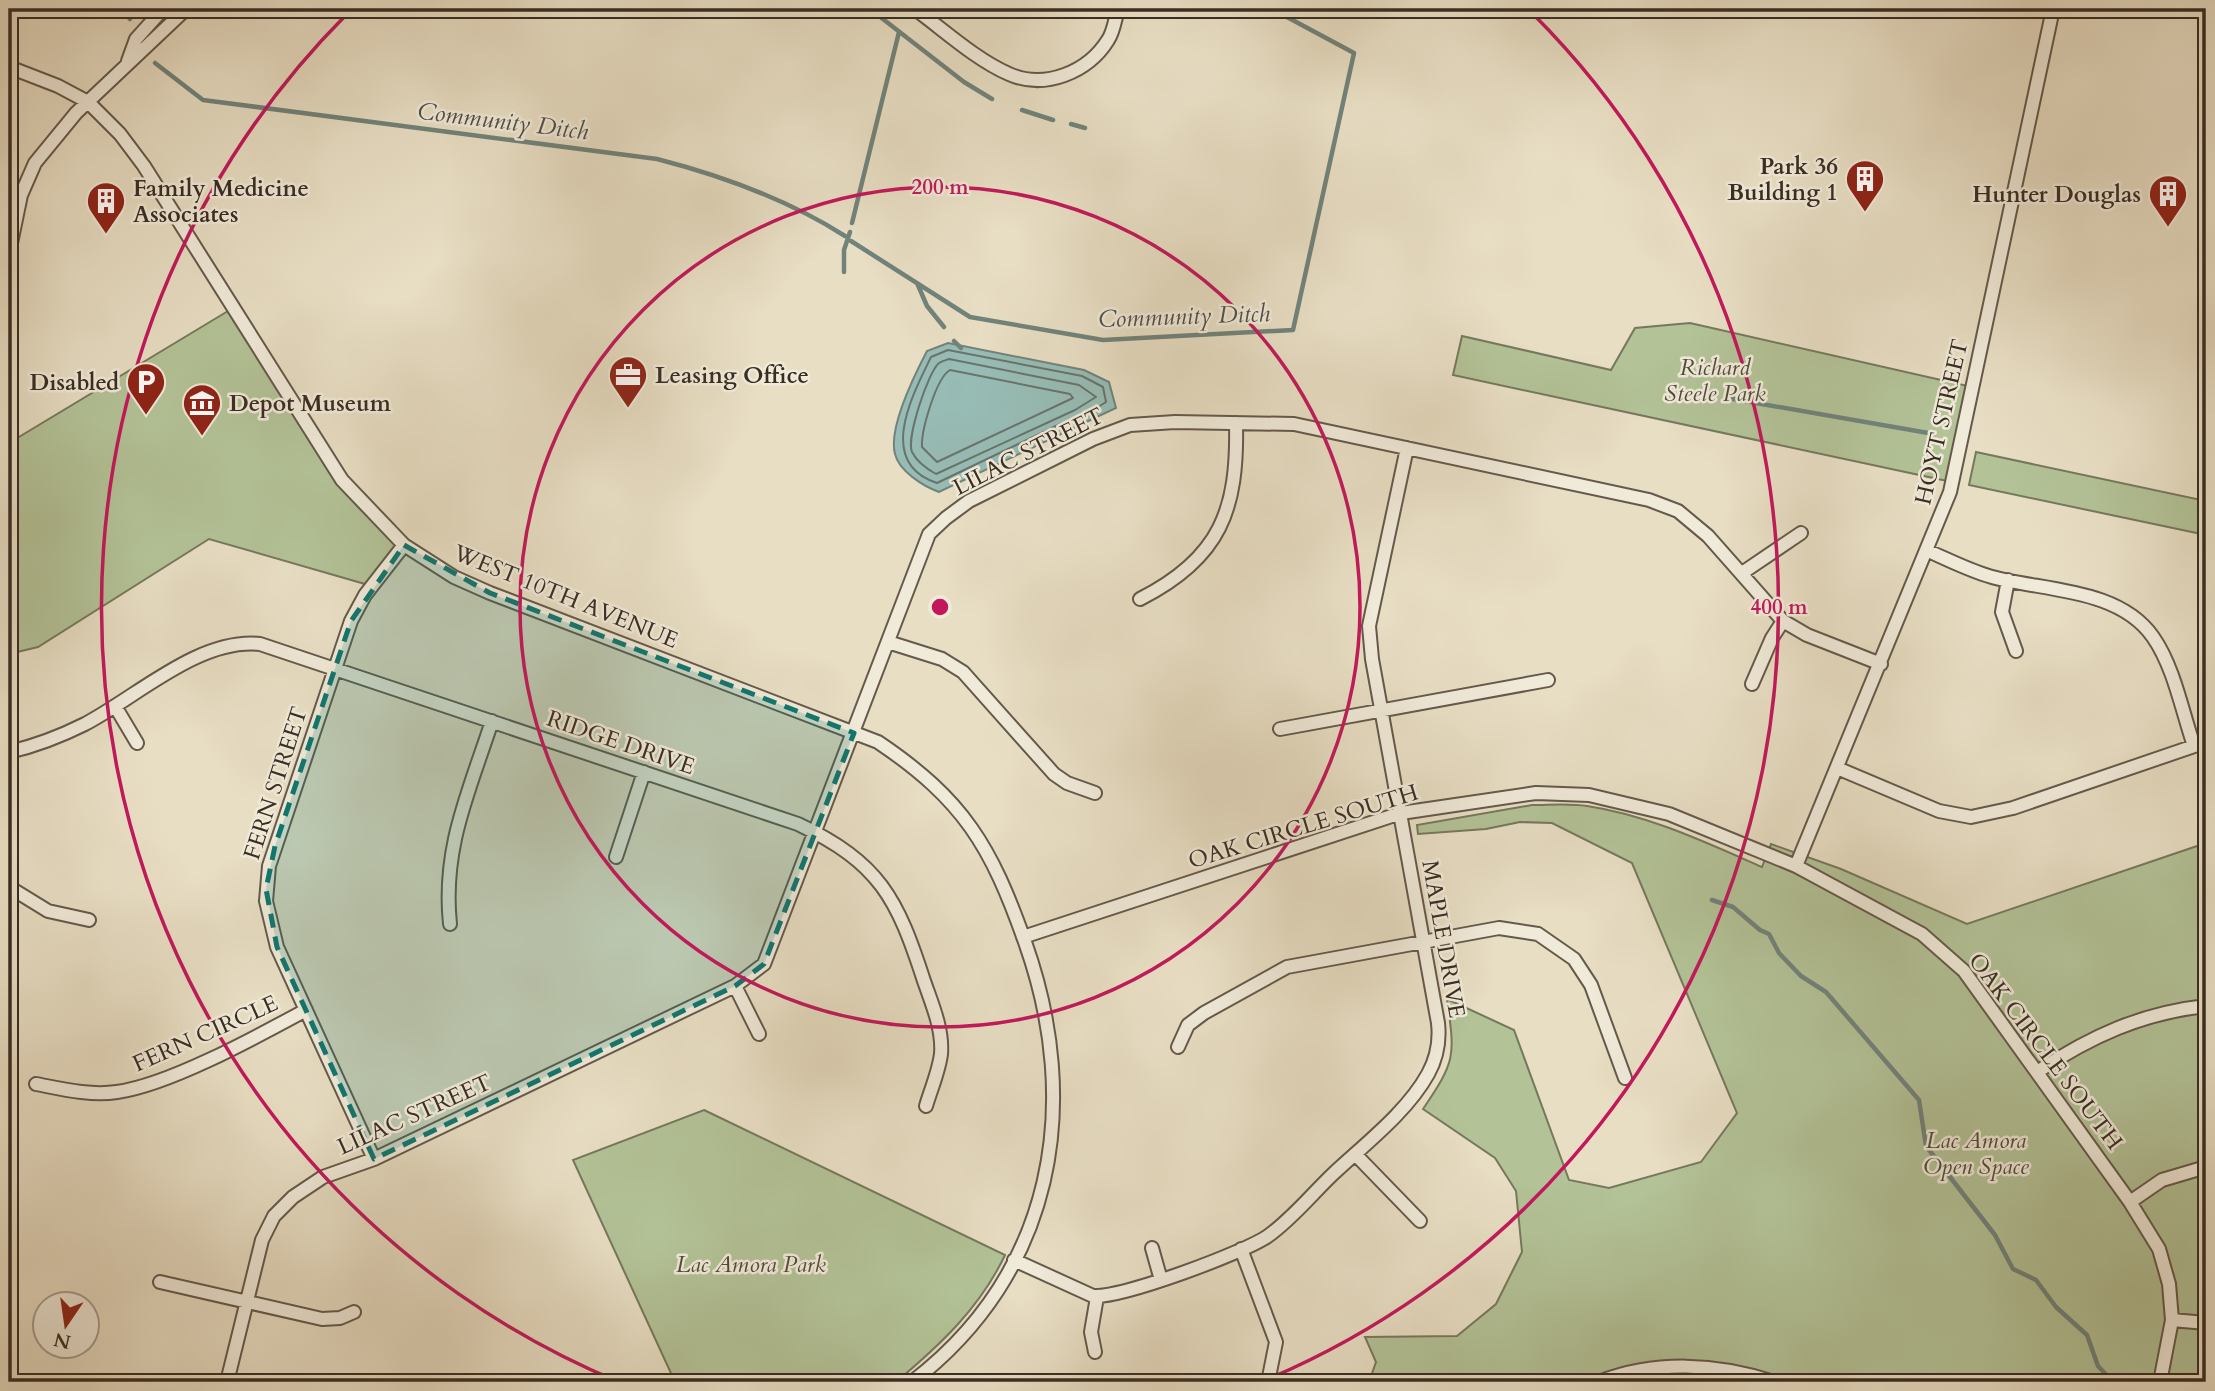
<svg xmlns="http://www.w3.org/2000/svg" width="2215" height="1391" font-family="Cardo,serif">
<style>
.green{fill:#b3c297;stroke:#76785d;stroke-width:2}
.water{fill:#97bcb5;stroke:#71837b;stroke-width:2}
.lines{fill:none;stroke-linecap:round;stroke-linejoin:round}
.shore{stroke:#68746c;stroke-width:2}
.stream{stroke:#71837b;stroke-width:4.5}
.minor-casing{stroke:#65594b;stroke-width:16}
.minor{stroke:#f0ead9;stroke-width:12}
.marked{fill:#0f766e;fill-opacity:0.2;stroke:#0f766e;stroke-width:5;stroke-dasharray:14 9;stroke-linejoin:round}
.ring{fill:none;stroke:#c2185b;stroke-width:3.5}
.labels{text-anchor:middle;stroke-width:5;stroke-linejoin:round;paint-order:stroke}
.poi-label{font-size:23px;font-weight:bold;fill:#392d23;stroke:#f0ead9;text-anchor:end}
.park-label{font-size:23px;font-style:italic;fill:#514b3a;stroke:#f0ead9}
.street-label{font-size:23px;fill:#392d23;stroke:#f0ead9}
.water-label{font-size:24px;font-style:italic;fill:#505148;stroke:#f0ead9}
.centre{fill:#c2185b;stroke:#f0ead9;stroke-width:3.5}
.ring-label{font-size:21px;text-anchor:middle;font-weight:bold;fill:#c2185b;stroke:#f0ead9;stroke-width:5;stroke-linejoin:round;paint-order:stroke}
</style>
<rect width="100%" height="100%" fill="#e8dec4"/>
<filter id="stains"><feTurbulence type="fractalNoise" baseFrequency=".00286" numOctaves="4"/><feColorMatrix values="0 0 0 0 .2 0 0 0 0 .09 0 0 0 0 .02 0 0 0 .5 -.17"/></filter>
<radialGradient id="worn" r=".72"><stop offset=".6" stop-color="#630" stop-opacity="0"/><stop offset="1" stop-color="#630" stop-opacity=".3"/></radialGradient>
<path class="green" d="M233,308l99,160 72,77 -32,41 -163,-47 -171,108 -29,7v-211z
M1690,323l282,64 -20,95 -499,-107 9,-39 149,34 24,-42z
M1976,452l230,49v34l-237,-50z
M1532,805c18,0 37,-2 55,1 61,9 118,36 175,61l9,-23 70,25 126,55 239,-81v539h-837l7,-20 -11,-25 92,-1 39,-32 26,-52 -6,-61 -21,-33 -72,-49c33,-49 32,-52 24,-110l67,31 55,150 40,8 92,-26 36,-49 -105,-250 -80,-40 -32,-1 -34,7 -68,5 -1,-9z
M704,1110l301,145c-25,53 -65,90 -109,127h-221l-102,-222z"/>
<path class="water" d="M948,343l136,27 25,12 7,26 -177,84c-16,-6 -40,-21 -44,-38 -7,-26 20,-80 32,-103z"/>
<g class="lines">
<path class="shore" d="M948,350l134,26 21,11 3,15 -27,17 -19,5 -123,59c-61,-20 -25,-87 -6,-126z
M949,359l130,26 17,12 -21,13 -139,64c-9,-5 -19,-12 -24,-22 -6,-13 16,-80 27,-89 3,-2 7,-3 10,-4z
M950,370l120,24 3,4 -136,64 -15,-15c-1,-16 14,-69 28,-77z"/>
<path class="stream" d="M122,9l8,10
M870,9l94,73 28,17
M155,63l48,37 454,59c66,17 130,40 188,77
M1022,110l31,10
M1071,124l14,4
M852,223l47,-191
M851,241l119,76 133,23 190,-10 61,-277 -82,-44
M844,272v-22l6,-18
M917,283l10,23 17,21
M954,341l7,7
M1733,399l201,35
M1712,900l21,7 27,23 9,4 10,19 22,23 25,16 93,108 7,46 69,89 18,34 23,11 20,27 31,28 11,31 15,16"/>
<g class="minor-casing">
<path id="minor" d="M915,9c29,21 60,50 94,65 36,16 79,-2 99,-34 6,-9 7,-21 10,-31
M128,61l8,-22 27,-30
M9,67l49,19 30,16 32,32 24,32 198,314 62,65 50,32 36,16 388,149c86,58 113,104 147,200 58,163 29,331 -113,440
M9,253l12,-58 14,-32 41,-50 110,-104
M1928,551c21,9 42,20 64,26 52,14 127,11 161,60 21,30 29,74 41,109
M1742,573l59,-40
M2008,580l-6,32 14,39
M1140,599c81,-41 98,-90 96,-176
M888,642l54,17 21,13 91,102 13,9 28,10
M1752,684l20,-46 11,-17
M115,706l22,37
M1280,729l268,-49
M9,752c26,-6 52,-16 76,-28 53,-28 114,-86 175,-80l538,180c82,39 99,74 126,157 8,23 19,48 17,73 -2,17 -10,35 -15,52
M1837,768l102,43 32,6 42,-9 193,-66
M616,857l28,-85
M1796,866l154,-374 103,-483
M9,887l39,24 41,9
M450,924c-8,-76 19,-132 42,-203
M1023,937l378,-124 135,-20 53,2 80,19 127,52 126,68 42,37 166,231 29,47 10,35 3,36 -12,62
M735,986l24,48
M1178,1047l10,-22 16,-12 83,-46 212,-39 39,6 36,25 17,26 34,93
M2037,1072c54,-36 105,-59 169,-66
M36,1084c26,5 54,12 81,8 52,-7 141,-56 189,-82
M1355,1154l65,67
M374,1159l-97,-212 -11,-46 3,-35 82,-245 14,-26 39,-50
M2130,1202l32,-22 44,-13
M1152,1248l9,32
M1241,1249l35,93 -7,35
M1014,1260l79,36c29,2 150,-43 175,-60 24,-17 44,-42 65,-62 32,-30 74,-62 95,-100 9,-16 12,-33 10,-51l-66,-364 -3,-33 38,-178
M160,1282l162,37 18,-1 14,-6
M2172,1320l34,3
M1095,1352l-4,-20 6,-35
M227,1382l35,-142 12,-24 19,-19 30,-20 51,-18 361,-173 29,-22 165,-430 17,-16 23,-17 124,-62 37,-14 45,-3 119,2 355,76 29,11 30,25 75,85 24,14 74,29
M1599,1382c56,-22 118,-19 175,0"/>
</g>
<use href="#minor" class="minor"/>
</g>
<path class="marked" d="M404,545l86,48 364,140 -90,231 -29,22 -361,173 -97,-212 -11,-58 9,-43 76,-225z"/>
<g class="ring">
<circle cx="940" cy="607" r="420"/>
<path d="M619 1382A839 839 0 0 1 347 14M1533 14A839 839 0 0 1 1261 1382"/>
</g>
<defs>
<g id="building-pin" transform="scale(2.0125)"><path d="M0 17L-7.5 6A9.5 9.5 0 1 1 7.5 6Z" fill="#8f2418" stroke="#f0ead9"/><path d="M-4-6H4V6H1V3H-1V6H-4ZM-2.5-4.3h1.7v1.8h-1.7ZM.8-4.3h1.7v1.8H.8ZM-2.5-1h1.7V.8h-1.7ZM.8-1h1.7V.8H.8Z" fill="#fff"/></g>
<g id="office-pin" transform="scale(2.0125)"><path d="M0 17L-7.5 6A9.5 9.5 0 1 1 7.5 6Z" fill="#8f2418" stroke="#f0ead9"/><path d="M-6-3h4V-5.5h4V-3h4V5H-6ZM-1-4.5V-3h2v-1.5ZM-6 0V1H6V0Z" fill="#fff"/></g>
<g id="parking-pin" transform="scale(2.0125)"><path d="M0 17L-7.5 6A9.5 9.5 0 1 1 7.5 6Z" fill="#8f2418" stroke="#f0ead9"/><path d="M-3.5-5.5H1a3.5 3.5 0 0 1 0 7H-1V5.5H-3.5ZM-1-3.4V-.6H.8a1.4 1.4 0 0 0 0-2.8Z" fill="#fff"/></g>
<g id="museum-pin" transform="scale(2.0125)"><path d="M0 17L-7.5 6A9.5 9.5 0 1 1 7.5 6Z" fill="#8f2418" stroke="#f0ead9"/><path d="M0-6L6-3V-2H-6V-3ZM-5-1h2V3h-2ZM-1-1h2V3h-2ZM3-1h2V3H3ZM-6 4H6V6H-6Z" fill="#fff"/></g>
</defs>
<g fill-rule="evenodd">
<use href="#building-pin" x="1865" y="179"/>
<use href="#building-pin" x="2168" y="194"/>
<use href="#building-pin" x="106" y="201"/>
<use href="#office-pin" x="628" y="375"/>
<use href="#parking-pin" x="146" y="382"/>
<use href="#museum-pin" x="202" y="403"/>
</g>
<g class="labels">
<g class="poi-label">
<text x="1838" y="174">Park 36<tspan x="1838" dy="26">Building 1</tspan></text>
<text x="133" y="196" text-anchor="start">Family Medicine<tspan x="133" dy="26">Associates</tspan></text>
<text x="2141" y="202">Hunter Douglas</text>
<text x="655" y="383" text-anchor="start">Leasing Office</text>
<text x="119" y="390">Disabled</text>
<text x="229" y="411" text-anchor="start">Depot Museum</text>
</g>
<g class="park-label">
<text x="1715" y="375">Richard<tspan x="1715" dy="26">Steele Park</tspan></text>
<text x="1976" y="1148">Lac Amora<tspan x="1976" dy="26">Open Space</tspan></text>
<text x="751" y="1272">Lac Amora Park</text>
</g>
<g class="street-label">
<text transform="translate(1941 422) rotate(-77)" y="8">HOYT STREET</text>
<text transform="translate(1028 451) rotate(-27)" y="8">LILAC STREET</text>
<text transform="translate(566 596) rotate(22)" y="8">WEST 10TH AVENUE</text>
<text transform="translate(621 742) rotate(19)" y="8">RIDGE DRIVE</text>
<text transform="translate(275 783) rotate(-72)" y="8">FERN STREET</text>
<text transform="translate(1303 826) rotate(-17)" y="8">OAK CIRCLE SOUTH</text>
<text transform="translate(1444 939) rotate(80)" y="8">MAPLE DRIVE</text>
<text transform="translate(205 1033) rotate(-24)" y="8">FERN CIRCLE</text>
<text transform="translate(2046 1051) rotate(53)" y="8">OAK CIRCLE SOUTH</text>
<text transform="translate(414 1114) rotate(-24)" y="8">LILAC STREET</text>
</g>
<g class="water-label">
<text transform="translate(503 121) rotate(7)" y="8">Community Ditch</text>
<text transform="translate(1184 316) rotate(-2)" y="8">Community Ditch</text>
</g>
</g>
<circle cx="940" cy="607" r="10" class="centre"/>
<g class="ring-label">
<text x="940" y="194">200 m</text>
<text x="1779" y="614">400 m</text>
</g>
<rect width="2215" height="1391" fill="none" stroke="#e8dec4" stroke-width="35"/>
<rect x="10" y="10" width="2194" height="1370" fill="none" stroke="#392d23" stroke-width="3.5"/>
<rect x="18" y="18" width="2180" height="1356" fill="none" stroke="#392d23" stroke-width="2"/>
<g transform="translate(66 1325) rotate(193)"><circle r="33" fill="#f0ead9" stroke="#a79e90" stroke-width="2"/>
<path d="M0-5L12 26L0 18L-12 26Z" fill="#8f2418"/>
<text y="-10" font-size="19" font-weight="bold" text-anchor="middle" fill="#392d23">N</text>
</g>
<rect width="100%" height="100%" filter="url(#stains)"/>
<rect width="100%" height="100%" fill="url(#worn)"/>
</svg>
